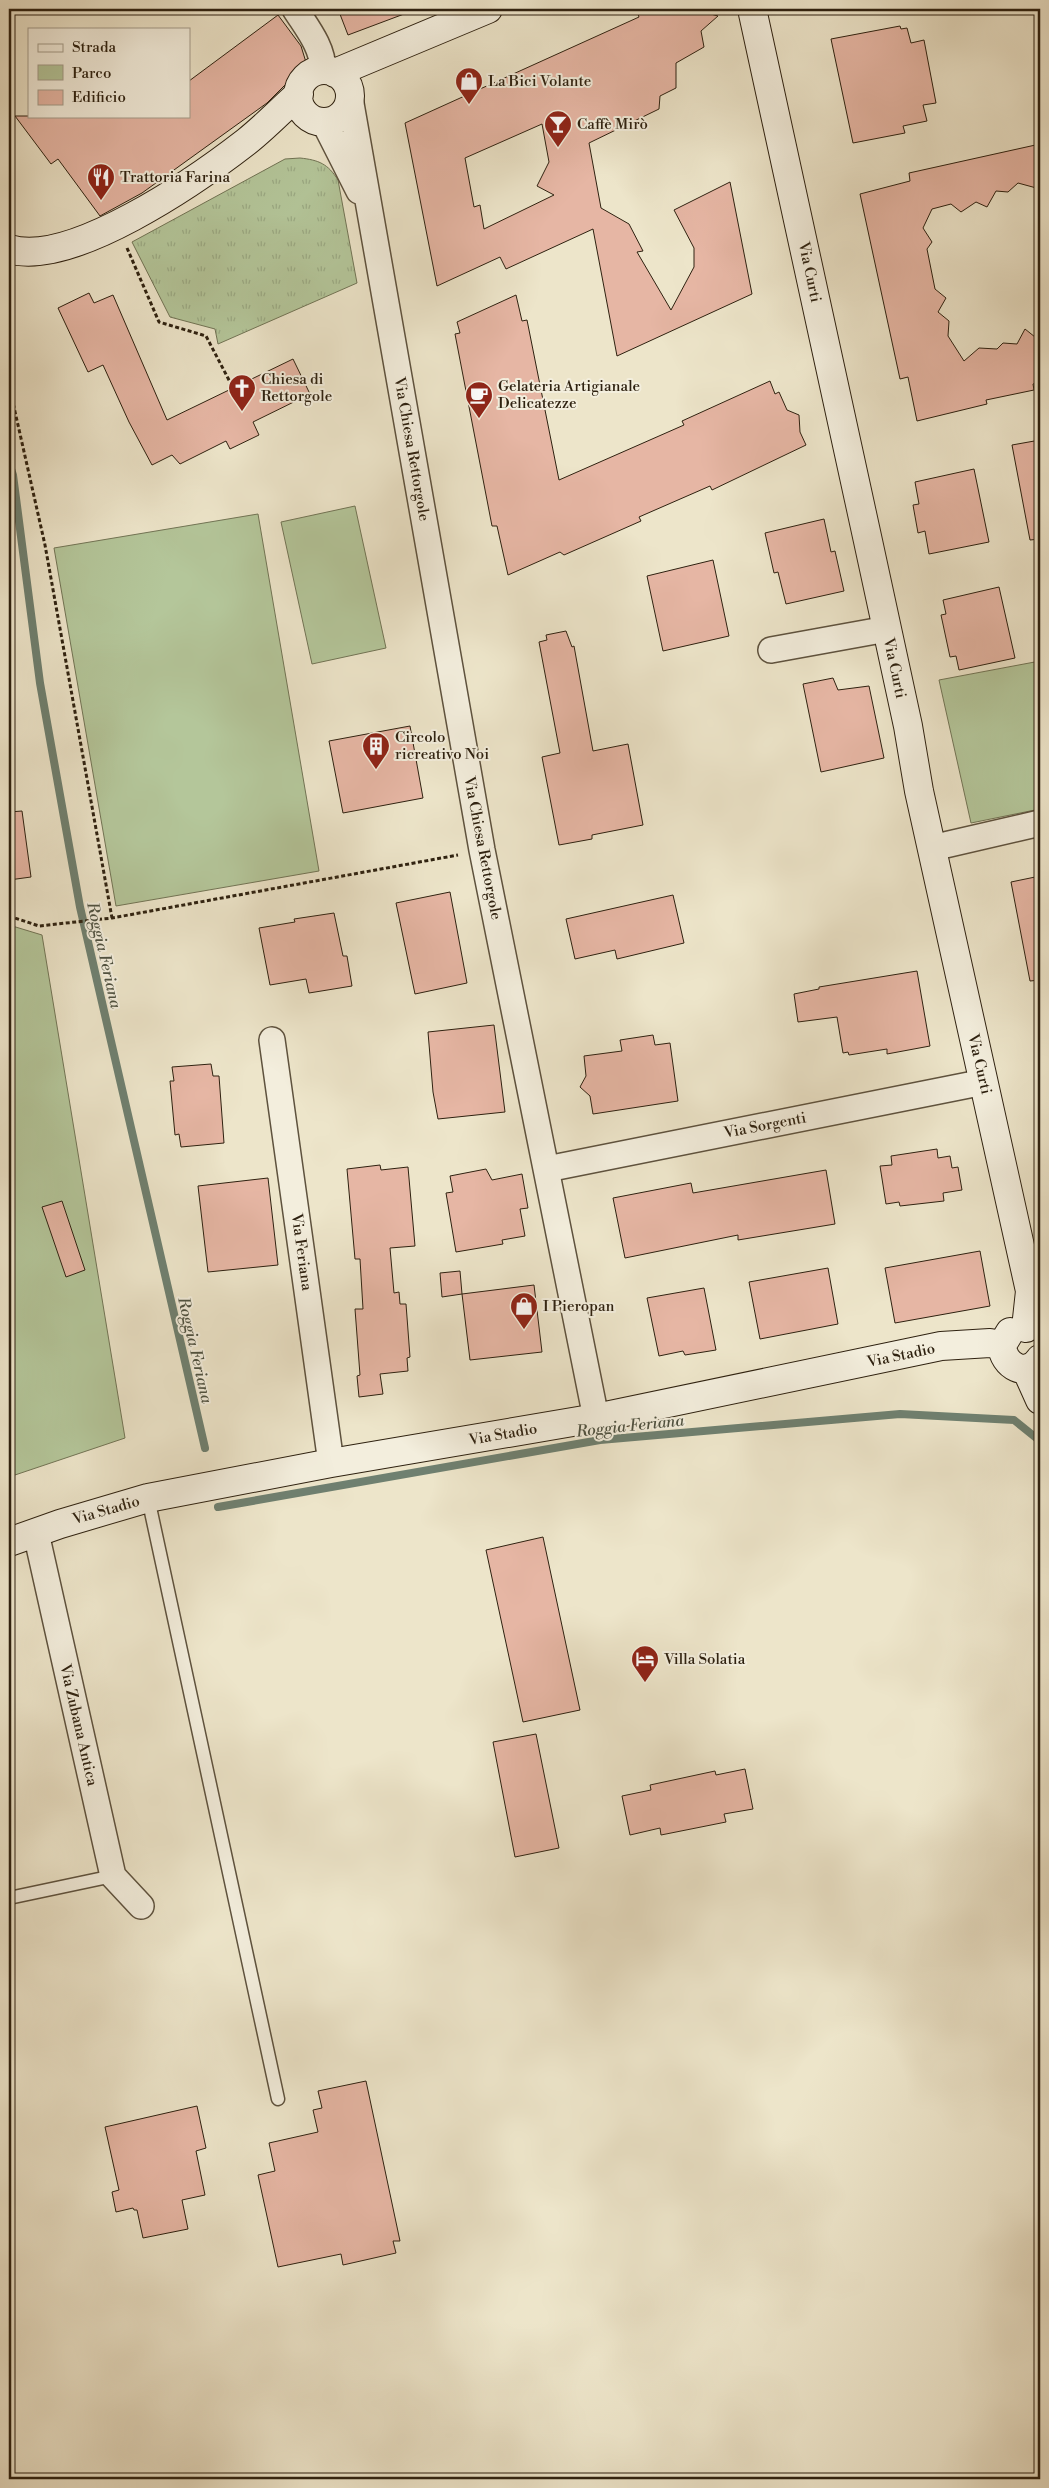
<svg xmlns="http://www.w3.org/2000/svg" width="1049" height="2488" font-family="'Libre Bodoni',serif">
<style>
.grass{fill:url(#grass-tufts);stroke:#717455}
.park{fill:#b4c69a;stroke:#717455}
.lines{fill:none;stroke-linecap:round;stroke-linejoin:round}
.stream{stroke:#6f8070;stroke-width:8}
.building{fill:#e6b6a4;stroke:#2e2110;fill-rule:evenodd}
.lane-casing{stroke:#5e523e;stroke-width:15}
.street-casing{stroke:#5e523e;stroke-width:28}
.secondary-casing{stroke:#2e2110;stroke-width:30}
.path{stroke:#2e2110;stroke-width:3;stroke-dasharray:4 2.5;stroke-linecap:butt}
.lane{stroke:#f3eedd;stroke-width:12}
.street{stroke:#f3eedd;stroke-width:25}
.secondary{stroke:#f3eedd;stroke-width:28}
.labels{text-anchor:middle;stroke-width:4;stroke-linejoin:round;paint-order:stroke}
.poi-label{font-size:15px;fill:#2e2110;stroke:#f3eedd;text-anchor:start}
.street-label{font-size:15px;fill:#2e2110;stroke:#f3eedd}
.water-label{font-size:16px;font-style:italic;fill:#4e5140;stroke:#f3eedd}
</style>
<defs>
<pattern id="grass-tufts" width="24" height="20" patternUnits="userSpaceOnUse" patternTransform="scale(1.25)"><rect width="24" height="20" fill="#b4c69a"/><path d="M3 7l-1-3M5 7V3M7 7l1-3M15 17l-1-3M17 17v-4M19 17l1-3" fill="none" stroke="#9baa84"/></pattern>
</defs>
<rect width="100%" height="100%" fill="#ede5ca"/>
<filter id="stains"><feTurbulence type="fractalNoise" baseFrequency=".004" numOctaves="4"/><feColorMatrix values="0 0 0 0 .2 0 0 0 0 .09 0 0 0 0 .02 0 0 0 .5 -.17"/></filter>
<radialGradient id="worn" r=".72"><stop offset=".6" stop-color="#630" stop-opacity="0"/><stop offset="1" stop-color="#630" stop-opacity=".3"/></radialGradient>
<path class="grass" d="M300,158c19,2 28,6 38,22l19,103 -139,61 -3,-15 -45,-12 -38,-75 153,-83z"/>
<path class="park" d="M355,506l31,142 -74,16 -31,-142z
M258,514l61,357 -203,35 -62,-358z
M1040,661v148l-69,14 -32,-143z
M9,925l33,10 83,503 -116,39z"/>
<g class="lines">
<path class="stream" d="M9,463l4,12 27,208 40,224 125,541
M218,1507l382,-67 300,-26 114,6 26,21"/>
</g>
<path class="building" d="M338,9h73l1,2 -64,24z
M636,9h57l25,7 -17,15 3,16 -28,16v25l-16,8 -1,13 -70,34 12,65 28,16 14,27 -6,1 34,58 23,-43v-19l-20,-38 56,-28 22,112 -135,62 -24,-127 -87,40 -6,-12 -63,29 -32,-163 234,-106zM542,124l7,38 -12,24 17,9 -70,34 -4,-24 -6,2 -9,-49z
M278,15l23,31 8,26 -9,7 -12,3 -21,21 -125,90 -42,23 -42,-57 -7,5 -36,-48h174v-35z
M900,26l1,3 6,-1 4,15 13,-3 12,63 -13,2 4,16 -24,5 2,7 -52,10 -22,-104z
M1040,144v45l-22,-6 -10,9 -12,-1 -9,16 -11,-5 -15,10 -10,-8 -19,5 -9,19 9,14 -5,7 8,40 11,9 -8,14 11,9 -1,15 16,25 15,-13 18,1 6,-6 14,1 8,-15 15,12v41l-7,2 1,6 -48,10 1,4 -70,17 -9,-44 -8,2 -40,-185 50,-13 -1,-8z
M89,293l5,10 19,-8 54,125 126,-61 17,35 -57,28 6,13 -29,14 -4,-8 -46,23 -8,-9 -20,10 -23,-43 -26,-57 -15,7 -30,-64z
M516,295l6,26 5,-1 32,160 125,-55 -2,-4 88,-40 5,13 4,-2 8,18 12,5 1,17 6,13 -94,45 -2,-4 -71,31 2,4 -77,34 -4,-3 -52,23 -11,-49h-5l-37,-192 5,-1 -3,-11z
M1040,440v99l-10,1 -18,-95z
M974,469l15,73 -60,12 -4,-23 -7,2 -5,-28 6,-1 -4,-22z
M824,519l7,33 4,-1 9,40 -58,13 -8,-32 -4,1 -9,-40z
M713,560l16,76 -66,15 -16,-75z
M999,587l16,71 -56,12 -3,-14 -6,1 -9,-42 5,-1 -3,-14z
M566,631l6,16 2,-1 19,105 35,-7 15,81 -51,10v4l-33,6 -17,-88 18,-4 -21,-111 8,-2 -1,-5z
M833,678l5,12 31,-4 15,72 -63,14 -18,-88z
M410,726l13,72 -80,15 -14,-72z
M22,811l9,66 -22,3v-68z
M1040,876v104l-10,1 -19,-99z
M450,892l17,91 -52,11 -19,-91z
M673,895l11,48 -67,16 -2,-9 -40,9 -9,-40z
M334,913l9,43h4l5,30 -43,7 -3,-14 -36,6 -11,-57 36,-6 -1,-3z
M917,971l13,75 -43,8v-5l-38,6 -1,-3 -5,1 -6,-36 -39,5 -4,-28 25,-5v-2z
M494,1025l11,87 -67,7 -5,-27 -5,-60z
M653,1035l2,10 15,-2 8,58 -85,13 -3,-18 -10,-9 6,-11 -2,-20 38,-5 -2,-11z
M211,1064l2,12h6l5,67 -43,4 -2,-13 -4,1 -5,-54h4l-2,-14z
M937,1149l1,9 12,-2 2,12 6,-1 4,23 -19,3 1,8 -44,5 -1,-4 -13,2 -6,-38 12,-1 -1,-9z
M380,1165l1,5 27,-3 7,79 -25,2 4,45 5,-1 1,12h6l4,53 -3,1 1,13 -28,3 3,20 -24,3 -2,-21 3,-1 -5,-66h8l-3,-50h-5l-8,-90z
M486,1169l6,11 30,-6 6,34 -8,1 5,27 -23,4 1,4 -47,8 -10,-59 7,-1 -3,-16z
M826,1170l9,54 -97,16v-5l-113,23 -12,-60 78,-15 2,10z
M268,1178l10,87 -70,7 -10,-86z
M62,1201l23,69 -19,7 -24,-70z
M980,1251l10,55 -95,17 -10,-55z
M828,1268l10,56 -78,15 -11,-57z
M460,1271l2,23 -20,3 -2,-24z
M534,1285l8,67 -72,8 -8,-66z
M704,1288l12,62 -31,5 -2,-4 -24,5 -12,-58z
M543,1537l37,173 -57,12 -37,-172z
M536,1734l23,114 -44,9 -22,-115z
M745,1769l8,40 -29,5 2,8 -65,13 -1,-7 -30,7 -8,-39 29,-6 -1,-5 65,-14 1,4z
M366,2081l34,160h-7l3,12 -53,12 -2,-11 -63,13 -20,-92 17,-4 -6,-28 49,-11 -5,-22 9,-2 -4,-17z
M197,2106l9,42 -10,3 9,44 -23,5 6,29 -45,9 -6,-28h-3l-1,-2 -17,4 -4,-20 7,-2 -14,-63z"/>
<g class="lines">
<g class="lane-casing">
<path id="lane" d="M148,1498l130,601
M9,1898l104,-22"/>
</g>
<g class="street-casing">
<path id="street" d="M295,9c12,19 28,38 28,61
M350,98l132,752 114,568
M324,122l35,69
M771,650l116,-21
M932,848l108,-25
M272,1040l59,423
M547,1169l437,-87
M36,1533l77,343 28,30"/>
</g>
<g class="secondary-casing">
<path id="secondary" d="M752,9l116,532 40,185 11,65 111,500 -4,37
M298 96a26 26 0 1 1 52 0a26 26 0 1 1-52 0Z
M335,73l153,-64
M9,249c62,19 188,-69 237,-107 18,-14 35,-32 53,-48
M1010,1332l-8,13c1,21 25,34 38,14
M1026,1369l14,31
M9,1542l51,-18 88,-26 183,-35 265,-45 345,-72 49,-3 12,2"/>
</g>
<path class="path" d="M127,248l32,74 47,14 24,46
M9,385l36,160 67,373
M9,916l30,10 73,-8 346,-63"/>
<use href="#lane" class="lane"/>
<use href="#street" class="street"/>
<use href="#secondary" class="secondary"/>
</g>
<defs>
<g id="shop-pin" transform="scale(1.4375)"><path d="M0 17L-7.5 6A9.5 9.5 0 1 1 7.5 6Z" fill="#8f2418" stroke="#f3eedd"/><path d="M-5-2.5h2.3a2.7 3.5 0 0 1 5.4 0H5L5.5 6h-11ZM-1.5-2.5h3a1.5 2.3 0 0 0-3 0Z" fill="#fff"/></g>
<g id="bar-pin" transform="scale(1.4375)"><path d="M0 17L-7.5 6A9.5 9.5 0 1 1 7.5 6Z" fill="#8f2418" stroke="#f3eedd"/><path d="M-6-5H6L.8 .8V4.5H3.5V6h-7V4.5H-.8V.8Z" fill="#fff"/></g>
<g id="restaurant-pin" transform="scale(1.4375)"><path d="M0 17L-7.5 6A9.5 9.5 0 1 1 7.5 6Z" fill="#8f2418" stroke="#f3eedd"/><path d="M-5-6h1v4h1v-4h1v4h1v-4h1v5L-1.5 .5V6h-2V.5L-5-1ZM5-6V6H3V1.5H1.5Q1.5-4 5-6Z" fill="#fff"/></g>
<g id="church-pin" transform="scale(1.4375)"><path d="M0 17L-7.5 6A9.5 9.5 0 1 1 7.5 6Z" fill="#8f2418" stroke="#f3eedd"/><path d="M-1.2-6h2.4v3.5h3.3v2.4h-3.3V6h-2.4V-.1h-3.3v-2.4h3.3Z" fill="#fff"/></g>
<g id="cafe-pin" transform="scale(1.4375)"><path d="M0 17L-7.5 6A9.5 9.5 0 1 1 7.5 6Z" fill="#8f2418" stroke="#f3eedd"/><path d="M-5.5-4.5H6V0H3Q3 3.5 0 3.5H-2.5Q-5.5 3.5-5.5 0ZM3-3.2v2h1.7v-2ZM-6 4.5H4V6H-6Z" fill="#fff"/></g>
<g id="building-pin" transform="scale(1.4375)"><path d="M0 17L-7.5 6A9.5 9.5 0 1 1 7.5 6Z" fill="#8f2418" stroke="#f3eedd"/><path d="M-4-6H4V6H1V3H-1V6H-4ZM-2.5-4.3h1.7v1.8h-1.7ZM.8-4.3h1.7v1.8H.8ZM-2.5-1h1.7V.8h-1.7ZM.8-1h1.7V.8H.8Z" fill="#fff"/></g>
<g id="hotel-pin" transform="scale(1.4375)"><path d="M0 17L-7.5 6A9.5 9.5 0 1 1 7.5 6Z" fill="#8f2418" stroke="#f3eedd"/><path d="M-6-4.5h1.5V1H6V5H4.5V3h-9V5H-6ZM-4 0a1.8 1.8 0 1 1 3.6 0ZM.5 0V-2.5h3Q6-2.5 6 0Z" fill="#fff"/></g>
</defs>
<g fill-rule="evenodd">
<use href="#shop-pin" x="469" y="81"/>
<use href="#bar-pin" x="558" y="124"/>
<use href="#restaurant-pin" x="101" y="177"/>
<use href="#church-pin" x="242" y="388"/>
<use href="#cafe-pin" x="479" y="395"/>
<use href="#building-pin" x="376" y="746"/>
<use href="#shop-pin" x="524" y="1306"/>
<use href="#hotel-pin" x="645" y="1659"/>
</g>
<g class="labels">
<g class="poi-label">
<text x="488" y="86">La Bici Volante</text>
<text x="577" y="129">Caffè Mirò</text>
<text x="120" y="182">Trattoria Farina</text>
<text x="261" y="384">Chiesa di<tspan x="261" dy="17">Rettorgole</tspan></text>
<text x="498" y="391">Gelateria Artigianale<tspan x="498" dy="17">Delicatezze</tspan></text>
<text x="395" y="742">Circolo<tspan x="395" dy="17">ricreativo Noi</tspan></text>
<text x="543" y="1311">I Pieropan</text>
<text x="664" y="1664">Villa Solatia</text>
</g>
<g class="street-label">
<text transform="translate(810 272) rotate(78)" y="5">Via Curti</text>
<text transform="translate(412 449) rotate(80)" y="5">Via Chiesa Rettorgole</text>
<text transform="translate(895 668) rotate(78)" y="5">Via Curti</text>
<text transform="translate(483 848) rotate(79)" y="5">Via Chiesa Rettorgole</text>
<text transform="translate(980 1064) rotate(77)" y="5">Via Curti</text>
<text transform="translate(765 1125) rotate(-11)" y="5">Via Sorgenti</text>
<text transform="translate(302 1252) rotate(82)" y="5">Via Feriana</text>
<text transform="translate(901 1355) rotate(-12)" y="5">Via Stadio</text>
<text transform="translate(503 1434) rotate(-10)" y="5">Via Stadio</text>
<text transform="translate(106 1510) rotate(-16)" y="5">Via Stadio</text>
<text transform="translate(79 1725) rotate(77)" y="5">Via Zubana Antica</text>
</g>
<g class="water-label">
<text transform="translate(105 955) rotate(77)" y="6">Roggia Feriana</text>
<text transform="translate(196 1350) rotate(77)" y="6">Roggia Feriana</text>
<text transform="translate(630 1425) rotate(-6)" y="6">Roggia Feriana</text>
</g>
</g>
<rect width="1049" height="2488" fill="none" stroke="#ede5ca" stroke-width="30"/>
<rect x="10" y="10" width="1029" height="2468" fill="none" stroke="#2e2110" stroke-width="2.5"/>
<rect x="15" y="15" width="1019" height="2458" fill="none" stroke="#2e2110"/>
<rect x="28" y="28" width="162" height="90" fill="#f3eedd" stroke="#a49c8b"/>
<rect x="38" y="44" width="25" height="8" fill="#f3eedd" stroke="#a49c8b"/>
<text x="72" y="52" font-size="15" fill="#2e2110">Strada</text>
<rect x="38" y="65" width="25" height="15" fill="#b4c69a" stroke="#a49c8b"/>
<text x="72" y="78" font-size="15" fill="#2e2110">Parco</text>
<rect x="38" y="90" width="25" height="15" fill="#e6b6a4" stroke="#a49c8b"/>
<text x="72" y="102" font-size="15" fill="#2e2110">Edificio</text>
<rect width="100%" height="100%" filter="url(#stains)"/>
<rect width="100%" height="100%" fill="url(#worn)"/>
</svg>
